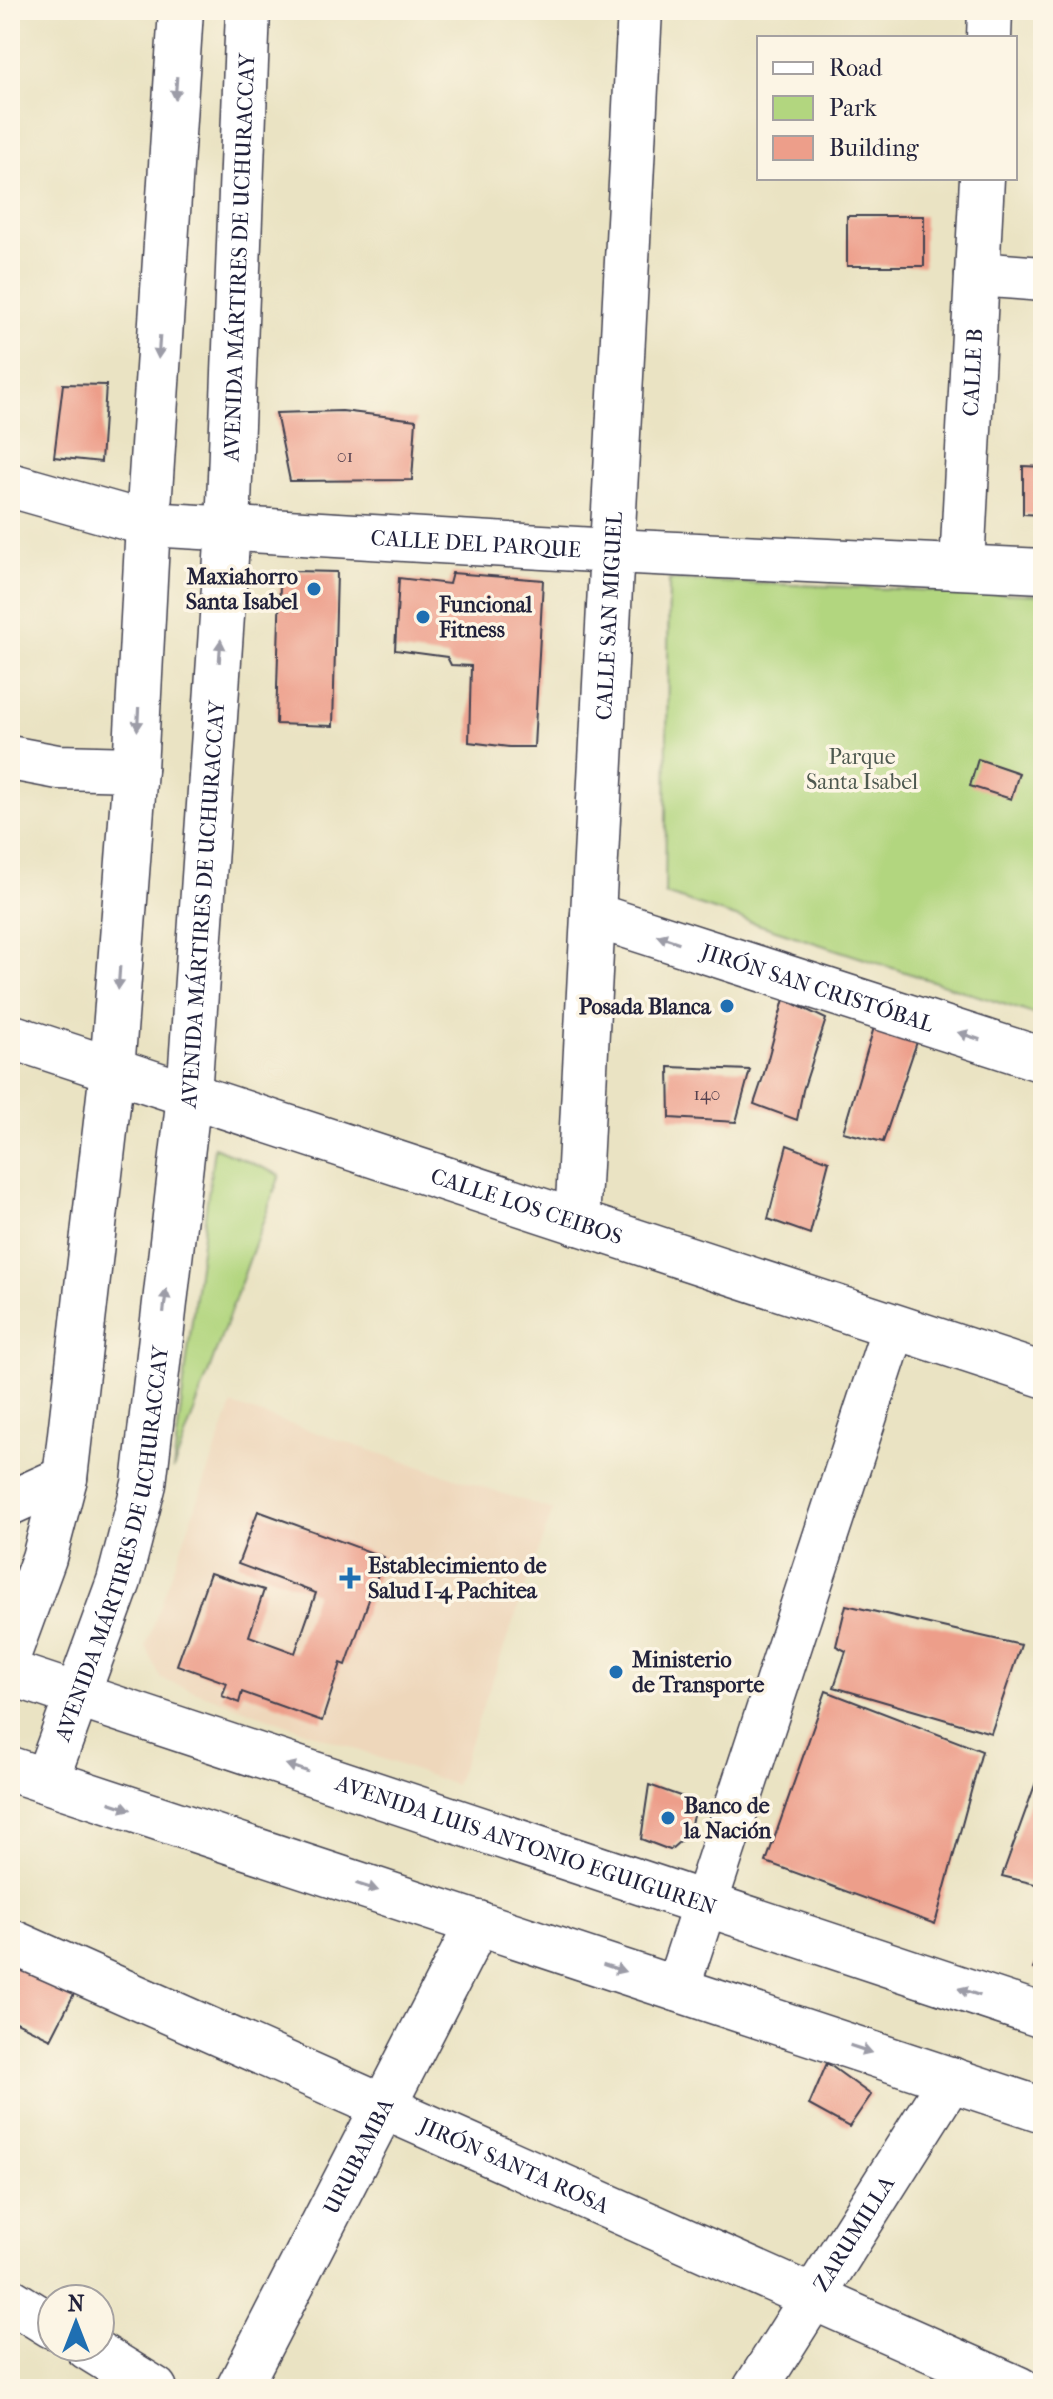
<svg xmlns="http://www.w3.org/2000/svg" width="1053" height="2399" font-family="'IM FELL French Canon',serif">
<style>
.built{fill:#eed7bb}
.green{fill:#b2d67f;stroke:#6a7c5d;stroke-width:2}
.building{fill:#ed9e8a}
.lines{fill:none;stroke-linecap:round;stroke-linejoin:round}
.minor-casing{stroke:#403f4f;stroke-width:47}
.major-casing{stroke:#403f4f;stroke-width:47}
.minor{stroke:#fff;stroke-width:44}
.major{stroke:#fff;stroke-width:44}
.oneway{fill:#9c9ca7}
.poi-dot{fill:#1f6fb2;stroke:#fcf5e5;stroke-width:3}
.labels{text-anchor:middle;stroke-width:7;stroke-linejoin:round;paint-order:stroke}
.number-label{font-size:18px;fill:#55414f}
.street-label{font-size:22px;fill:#22223b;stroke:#fcf5e5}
.poi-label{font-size:22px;font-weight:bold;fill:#22223b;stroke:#fcf5e5;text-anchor:start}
.park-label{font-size:22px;fill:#4d584f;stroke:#fcf5e5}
</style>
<rect width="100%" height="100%" fill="#fcf5e5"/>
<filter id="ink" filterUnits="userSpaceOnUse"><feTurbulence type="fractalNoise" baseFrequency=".0125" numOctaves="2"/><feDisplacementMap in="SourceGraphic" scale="16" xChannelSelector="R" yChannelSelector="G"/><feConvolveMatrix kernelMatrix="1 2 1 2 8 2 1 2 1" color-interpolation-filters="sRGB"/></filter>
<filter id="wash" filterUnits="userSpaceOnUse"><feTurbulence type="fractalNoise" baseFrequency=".006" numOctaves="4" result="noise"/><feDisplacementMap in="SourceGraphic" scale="32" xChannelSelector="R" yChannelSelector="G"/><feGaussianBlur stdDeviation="1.8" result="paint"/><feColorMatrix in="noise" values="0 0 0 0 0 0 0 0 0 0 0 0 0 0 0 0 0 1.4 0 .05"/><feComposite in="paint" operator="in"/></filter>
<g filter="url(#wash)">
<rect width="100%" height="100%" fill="#eae3c3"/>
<path class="built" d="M232,1405l321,105 -98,275 -294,-106 -15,-33z"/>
<path class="green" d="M669,580l374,15v422l-378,-123z
M214,1147l66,28 -107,295z"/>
<g id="blocks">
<path class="building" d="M847,216h77v50h-77z
M63,384l43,1 -5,77 -47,-5z
M342,411l74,9 -4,60 -122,1 -14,-68z
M1023,466l20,1v48l-20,-1z
M295,571l42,1 -4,154 -57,-2 4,-141z
M452,573l91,7 -9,167h-25l-40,-5 2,-76 -20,-1 -4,-8 -52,-7 4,-72 50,6z
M978,759l41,14 -8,26 -41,-13z
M784,999l42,20 -23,71 -6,30 -43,-16 9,-27z
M875,1024l44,12 -36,106 -40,-10z
M669,1067l81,3 -14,52 -66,-4z
M787,1145l42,16 -19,73 -42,-15z
M258,1511l126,46 -38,108 -5,-2 -19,58 -80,-29 -3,11 -17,-7 5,-13 -50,-18 33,-92 54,17 -15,46 46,17 21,-60 -78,-29z
M846,1605l175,40 -30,88 -157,-46 12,-36 -10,-5z
M826,1691l156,60 -47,173 -169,-62z
M1040,1771l3,1v114l-41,-10z
M649,1785l48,17 -9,32 -18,16 -29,-11z
M1043,1948v24l-10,-3z
M10,1961l67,27 -26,51 -41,-20z
M827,2063l44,32 -22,32 -40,-22z"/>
</g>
</g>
<g filter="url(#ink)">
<use href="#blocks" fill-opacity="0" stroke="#403f4f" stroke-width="2"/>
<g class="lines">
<g class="minor-casing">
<g id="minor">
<path d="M989,38l1,-28"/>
<path d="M977,274l66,5"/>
<path id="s1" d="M10,485l138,39 464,27 431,20"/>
<path id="s2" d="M962,566l20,-388"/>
<path d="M10,758l48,9 77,2"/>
<path id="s3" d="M593,915l450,145"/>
<path id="s4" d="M10,1036l1033,339"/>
<path id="s5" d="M577,1223l63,-1213"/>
<path d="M10,1503l55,-25"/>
<path d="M10,1651l34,-93 21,-80 47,-408 23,-301 13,-245 33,-514"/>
<path id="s6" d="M46,1781l73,-200 25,-97 45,-389 39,-566 20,-519"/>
<path id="s7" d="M10,1941l1009,448"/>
<path d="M677,1989l217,-662"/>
<path d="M10,2300l42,26"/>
<path d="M87,2347l68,42"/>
<path id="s8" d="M238,2389l240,-466"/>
<path id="s9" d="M755,2389l196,-310"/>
</g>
</g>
<g class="major-casing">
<g id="major">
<path id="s10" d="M10,1673l1033,343"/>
<path d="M10,1769l1033,341"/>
</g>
</g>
<use href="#minor" class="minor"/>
<use href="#major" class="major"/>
</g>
<defs><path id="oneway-solid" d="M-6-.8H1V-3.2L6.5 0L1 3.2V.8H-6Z" transform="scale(2)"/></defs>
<g class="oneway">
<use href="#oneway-solid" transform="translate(176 88) rotate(94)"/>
<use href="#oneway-solid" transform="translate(159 347) rotate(94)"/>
<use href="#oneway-solid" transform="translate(220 651) rotate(-86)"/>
<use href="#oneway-solid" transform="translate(138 719) rotate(93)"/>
<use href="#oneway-solid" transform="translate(668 939) rotate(-162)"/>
<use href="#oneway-solid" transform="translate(119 978) rotate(94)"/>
<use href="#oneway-solid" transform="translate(969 1036) rotate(-162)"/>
<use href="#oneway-solid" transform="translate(165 1301) rotate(-83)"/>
<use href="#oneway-solid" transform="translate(297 1768) rotate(-162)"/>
<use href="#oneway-solid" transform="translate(120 1806) rotate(18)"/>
<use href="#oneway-solid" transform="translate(367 1887) rotate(18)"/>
<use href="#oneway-solid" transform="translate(614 1968) rotate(18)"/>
<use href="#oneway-solid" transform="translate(969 1992) rotate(-162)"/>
<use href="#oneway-solid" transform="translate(861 2049) rotate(18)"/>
</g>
</g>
<g class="poi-dot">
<circle cx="314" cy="589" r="8"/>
<circle cx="423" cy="617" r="8"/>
<circle cx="727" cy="1006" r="8"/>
<path d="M346 1566h8v8h8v8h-8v8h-8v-8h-8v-8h8z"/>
<circle cx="616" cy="1672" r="8"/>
<circle cx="668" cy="1818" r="8"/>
</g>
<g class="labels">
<g class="number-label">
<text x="345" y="462">01</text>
<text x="707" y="1100">140</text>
</g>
<g class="street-label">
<text dy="8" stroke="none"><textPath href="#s6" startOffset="1544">AVENIDA MÁRTIRES DE UCHURACCAY</textPath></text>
<text dy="8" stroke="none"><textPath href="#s2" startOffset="194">CALLE B</textPath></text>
<text dy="8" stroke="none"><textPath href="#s1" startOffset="472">CALLE DEL PARQUE</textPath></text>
<text dy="8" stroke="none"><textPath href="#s5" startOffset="608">CALLE SAN MIGUEL</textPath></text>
<text dy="8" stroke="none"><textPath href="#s6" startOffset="896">AVENIDA MÁRTIRES DE UCHURACCAY</textPath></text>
<text dy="8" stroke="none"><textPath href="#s3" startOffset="236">JIRÓN SAN CRISTÓBAL</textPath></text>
<text dy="8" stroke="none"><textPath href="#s4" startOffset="544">CALLE LOS CEIBOS</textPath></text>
<text dy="8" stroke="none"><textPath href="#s6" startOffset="248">AVENIDA MÁRTIRES DE UCHURACCAY</textPath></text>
<text dy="8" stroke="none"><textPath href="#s10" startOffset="544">AVENIDA LUIS ANTONIO EGUIGUREN</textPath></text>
<text dy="8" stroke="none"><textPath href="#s8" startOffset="262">URUBAMBA</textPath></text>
<text dy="8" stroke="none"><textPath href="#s7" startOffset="552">JIRÓN SANTA ROSA</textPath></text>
<text dy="8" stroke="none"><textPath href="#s9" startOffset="184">ZARUMILLA</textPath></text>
</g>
<g class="poi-label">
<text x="298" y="584" text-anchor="end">Maxiahorro<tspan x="298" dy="25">Santa Isabel</tspan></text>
<text x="439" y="612">Funcional<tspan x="439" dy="25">Fitness</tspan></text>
<text x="711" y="1014" text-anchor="end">Posada Blanca</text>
<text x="368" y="1573">Establecimiento de<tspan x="368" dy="25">Salud I-4 Pachitea</tspan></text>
<text x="632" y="1667">Ministerio<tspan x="632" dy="25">de Transporte</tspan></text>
<text x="684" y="1813">Banco de<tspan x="684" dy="25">la Nación</tspan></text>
</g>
<g class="park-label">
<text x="862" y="764">Parque<tspan x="862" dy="25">Santa Isabel</tspan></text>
</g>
</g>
<rect width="1053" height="2399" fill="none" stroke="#fcf5e5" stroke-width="40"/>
<rect x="757" y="36" width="260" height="144" fill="#fcf5e5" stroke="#a5a1a1" stroke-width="2"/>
<rect x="773" y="62" width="40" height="12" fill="#ffffff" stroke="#a5a1a1" stroke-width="2"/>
<text x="829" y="76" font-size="24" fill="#22223b">Road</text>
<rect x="773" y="96" width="40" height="24" fill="#b2d67f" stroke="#a5a1a1" stroke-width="2"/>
<text x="829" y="116" font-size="24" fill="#22223b">Park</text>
<rect x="773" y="136" width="40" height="24" fill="#ed9e8a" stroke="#a5a1a1" stroke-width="2"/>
<text x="829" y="156" font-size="24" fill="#22223b">Building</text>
<g transform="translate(76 2323)"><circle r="38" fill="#fcf5e5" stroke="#a5a1a1" stroke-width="2"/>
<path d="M0-6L14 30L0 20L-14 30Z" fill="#1f6fb2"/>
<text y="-12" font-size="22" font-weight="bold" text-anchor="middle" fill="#22223b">N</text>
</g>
</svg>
